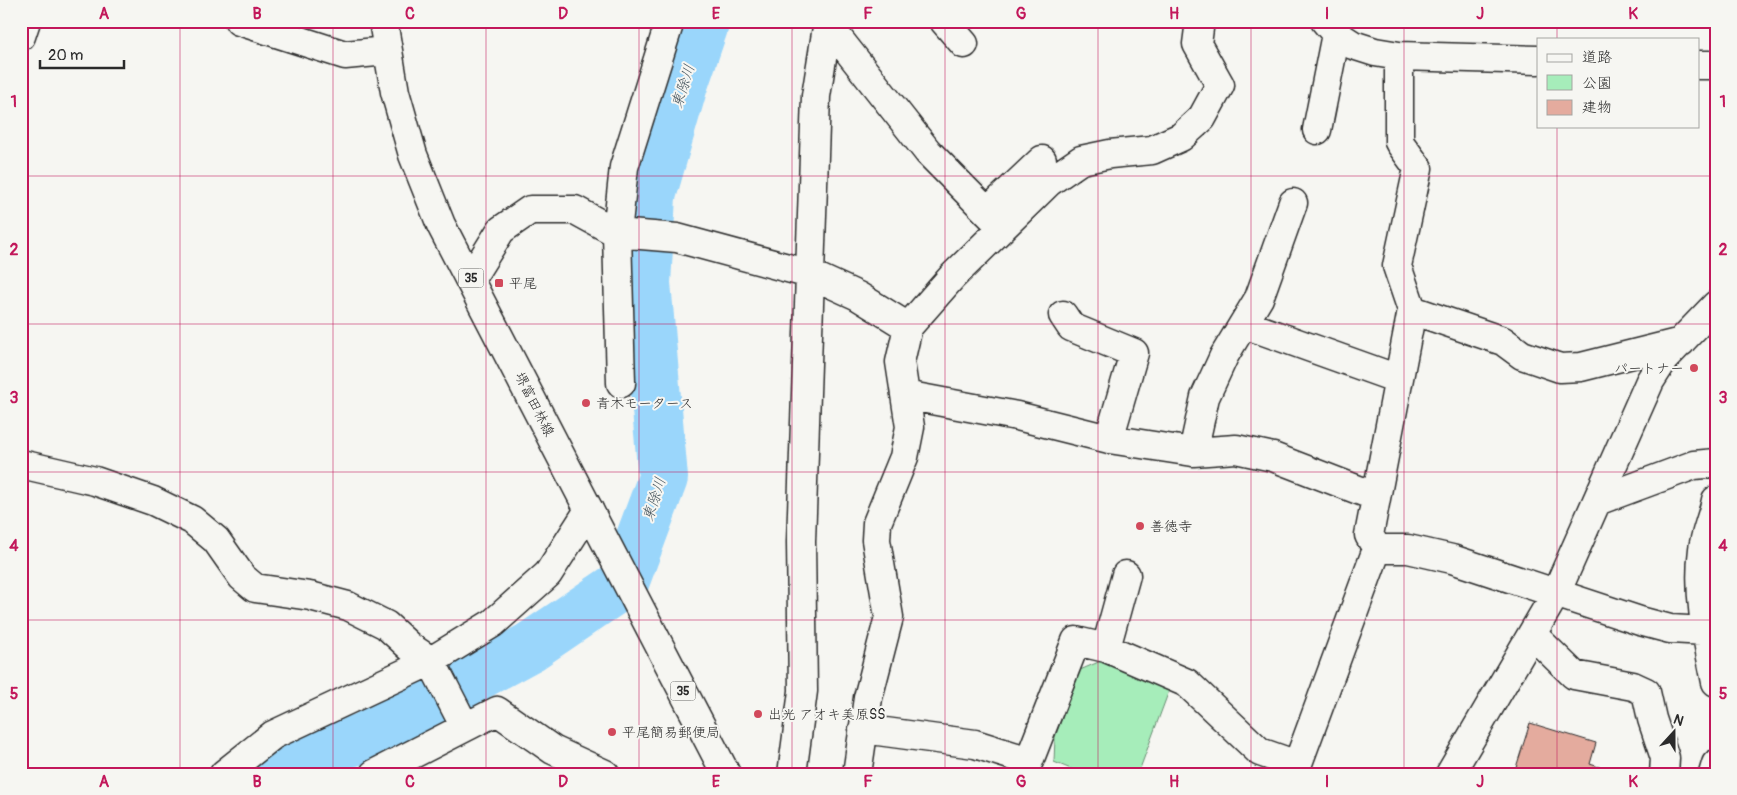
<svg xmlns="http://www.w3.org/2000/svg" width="1737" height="795" font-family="Pangolin,'Klee One',sans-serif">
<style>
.green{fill:#a6edba;stroke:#688c72}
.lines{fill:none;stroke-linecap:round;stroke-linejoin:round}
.river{stroke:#9ad6fb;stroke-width:50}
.building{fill:#e4ab9e;stroke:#2b2b2b}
.minor-casing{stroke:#2b2b2b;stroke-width:31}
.major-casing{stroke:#2b2b2b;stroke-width:31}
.minor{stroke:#f6f6f2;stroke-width:28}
.major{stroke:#f6f6f2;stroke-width:28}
.grid{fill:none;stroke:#c2185b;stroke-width:1;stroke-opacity:0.55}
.poi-dot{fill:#d1495b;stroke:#f6f6f2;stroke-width:2}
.labels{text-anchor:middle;stroke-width:4;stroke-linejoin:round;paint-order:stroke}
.shield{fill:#f6f6f2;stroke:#686867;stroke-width:1}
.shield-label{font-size:12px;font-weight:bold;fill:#2b2b2b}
.poi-label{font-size:14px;fill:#2b2b2b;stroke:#f6f6f2;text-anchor:start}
.street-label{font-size:14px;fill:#2b2b2b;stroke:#f6f6f2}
.water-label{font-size:15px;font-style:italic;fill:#47565f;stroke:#f6f6f2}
.neatline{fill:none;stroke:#c2185b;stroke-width:2}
.grid-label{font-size:16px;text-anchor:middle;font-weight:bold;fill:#c2185b}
</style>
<rect width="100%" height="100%" fill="#f6f6f2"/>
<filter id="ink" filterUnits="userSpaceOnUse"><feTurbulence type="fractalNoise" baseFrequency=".02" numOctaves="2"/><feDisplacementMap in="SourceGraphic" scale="10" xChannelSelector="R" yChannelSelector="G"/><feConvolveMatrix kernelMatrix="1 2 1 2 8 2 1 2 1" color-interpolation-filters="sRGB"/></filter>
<g filter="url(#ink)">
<path class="green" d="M1101,661l69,27 -32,86h-55l-29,-12 1,-25 25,-67z"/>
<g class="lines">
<path class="river" d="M276,774l12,-10 77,-27 165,-90 94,-64 39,-105 -17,-195 5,-87 32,-111 22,-64"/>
</g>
<path class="building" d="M1530,723l66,20 -6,21 12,4 -2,6h-86z
M1154,770l10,4h-12z"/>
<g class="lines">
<g class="minor-casing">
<path id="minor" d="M239,21l106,34 42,-4
M944,21l20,23
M1325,21l11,13 17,11 22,7 24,4 139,4
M827,24l101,128 74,75
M21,36l5,-15
M1698,65h18
M1317,130l19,-96
M987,212l55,-52
M471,278l30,-48 29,-20h45l42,23 7,-66 46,-146
M1412,310l91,31 19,14 38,13 21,-1 100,-25
M1063,315l8,12 63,26 -25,86
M1244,324l154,55
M621,383l-4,-150 60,5 133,36 48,22 50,31
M905,395l112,21 92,23 84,13 43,-3 37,8 101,39
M1193,452l12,-55 19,-41 35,-58 34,-95
M21,464l74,17 58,20 39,19 24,20 26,37 13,11 55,8 38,10 38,19 24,22 21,14 34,66
M1716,500c-3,16 -11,33 -13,49 -6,45 4,89 13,133
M1597,501l97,-36 22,-2
M1377,549l-8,-14 43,-225 -15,-44 21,-98 -19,-26v-86
M1377,549h31l44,10 188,62 30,8 36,2
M1532,634l42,41 59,11 13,6 6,27 13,39 -1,16
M1106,648l20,-73
M863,729l112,15 54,17 47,-120 30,7 81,35 73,69 37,13
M224,774l49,-39 158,-74 62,-38 55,-49 41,-64
M374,774l123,-63 56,39 52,24
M792,774l11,-83 -2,-149 15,-446 12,-75
M857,774l11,-76 21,-81 -13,-77 1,-17 27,-66 6,-30 -10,-65 8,-35 44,-50 97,-95 32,-22 29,-6 42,-4 29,-13 21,-19 18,-33 -23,-41 3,-23
M1294,774l83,-225
M1450,774l106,-181 94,-212 14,-22 52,-54
M1713,774l3,-10"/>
</g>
<g class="major-casing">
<path id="major" d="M383,21l12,71 18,63 28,70 285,549"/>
</g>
<use href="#minor" class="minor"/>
<use href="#major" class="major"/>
</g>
</g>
<path class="grid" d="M180,21v753M333,21v753M486,21v753M639,21v753M792,21v753M945,21v753M1098,21v753M1251,21v753M1404,21v753M1557,21v18M1557,126v648M21,176h1695M21,324h1695M21,472h1695M21,620h1695"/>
<g class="poi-dot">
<rect x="494" y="278" width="10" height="10" rx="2.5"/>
<circle cx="1694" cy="368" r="5"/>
<circle cx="586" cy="403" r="5"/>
<circle cx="1140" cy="526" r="5"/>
<circle cx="758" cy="714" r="5"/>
<circle cx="612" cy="732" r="5"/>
</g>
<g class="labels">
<g class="shield">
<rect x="458.5" y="268.5" width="25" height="19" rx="4"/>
<rect x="670.5" y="681.5" width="25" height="19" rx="4"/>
</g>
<g class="shield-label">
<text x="471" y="282">35</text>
<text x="683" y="695">35</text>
</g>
<g class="poi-label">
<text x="509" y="288">平尾</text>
<text x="1684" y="373" text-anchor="end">パートナー</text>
<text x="596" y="408">青木モータース</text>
<text x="1150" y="531">善徳寺</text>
<text x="768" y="719">出光 アオキ美原SS</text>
<text x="622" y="737">平尾簡易郵便局</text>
</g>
<g class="street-label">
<text transform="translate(535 404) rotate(63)" y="5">堺富田林線</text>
</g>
<g class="water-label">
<text transform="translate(683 86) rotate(-72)" y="5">東除川</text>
<text transform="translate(654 499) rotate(-72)" y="5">東除川</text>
</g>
</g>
<rect width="1737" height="795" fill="none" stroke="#f6f6f2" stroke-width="55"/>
<rect x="1537" y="38" width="162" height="90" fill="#f6f6f2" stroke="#a5a5a2"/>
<rect x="1547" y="54" width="25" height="8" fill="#f6f6f2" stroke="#a5a5a2"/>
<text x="1582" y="62" font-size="15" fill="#2b2b2b">道路</text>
<rect x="1547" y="75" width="25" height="15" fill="#a6edba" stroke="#a5a5a2"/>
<text x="1582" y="88" font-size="15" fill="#2b2b2b">公園</text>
<rect x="1547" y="100" width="25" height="15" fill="#e4ab9e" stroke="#a5a5a2"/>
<text x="1582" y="112" font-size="15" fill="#2b2b2b">建物</text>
<g transform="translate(1674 732) rotate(21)" stroke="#f6f6f2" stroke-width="4" paint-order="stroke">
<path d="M0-4L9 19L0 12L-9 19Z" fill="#2b2b2b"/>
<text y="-8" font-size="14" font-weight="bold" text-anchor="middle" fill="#2b2b2b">N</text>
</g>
<path d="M40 60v8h84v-8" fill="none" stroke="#2b2b2b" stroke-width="2.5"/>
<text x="48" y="60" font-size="15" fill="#2b2b2b" stroke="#f6f6f2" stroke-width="4" paint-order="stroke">20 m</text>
<rect x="28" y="28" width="1682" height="740" class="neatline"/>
<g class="grid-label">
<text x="104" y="19">A</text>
<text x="257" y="19">B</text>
<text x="410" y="19">C</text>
<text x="563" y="19">D</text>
<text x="716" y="19">E</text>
<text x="868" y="19">F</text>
<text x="1021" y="19">G</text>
<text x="1174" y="19">H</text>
<text x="1327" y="19">I</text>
<text x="1480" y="19">J</text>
<text x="1633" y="19">K</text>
<text x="14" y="107">1</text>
<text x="1723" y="107">1</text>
<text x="14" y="255">2</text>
<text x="1723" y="255">2</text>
<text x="14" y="403">3</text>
<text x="1723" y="403">3</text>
<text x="14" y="551">4</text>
<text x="1723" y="551">4</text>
<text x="14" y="699">5</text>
<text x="1723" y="699">5</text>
<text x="104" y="787">A</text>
<text x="257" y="787">B</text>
<text x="410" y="787">C</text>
<text x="563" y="787">D</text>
<text x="716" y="787">E</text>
<text x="868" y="787">F</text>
<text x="1021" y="787">G</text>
<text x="1174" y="787">H</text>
<text x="1327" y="787">I</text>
<text x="1480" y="787">J</text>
<text x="1633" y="787">K</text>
</g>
</svg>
